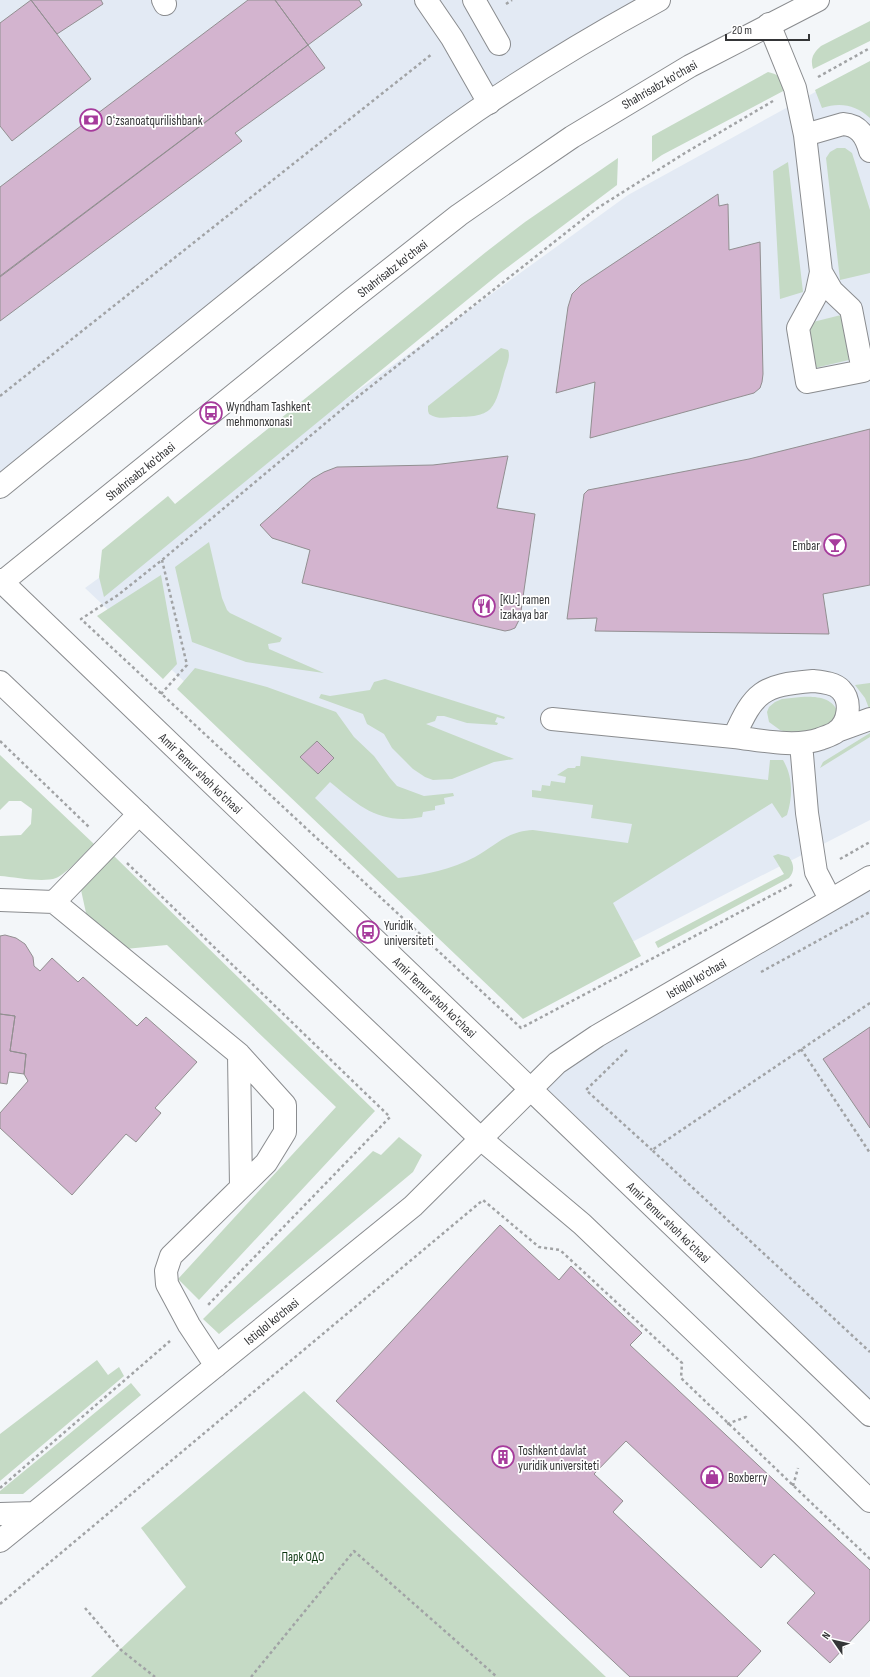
<svg xmlns="http://www.w3.org/2000/svg" width="870" height="1677" font-family="'Sofia Sans Condensed',sans-serif">
<style>
.built{fill:#e3eaf4}
.green{fill:#c5dac5}
.building{fill:#d3b4cf;stroke:#928f91}
.lines{fill:none;stroke-linecap:round;stroke-linejoin:round}
.minor-casing{stroke:#8a8c8f;stroke-width:24}
.major-casing{stroke:#8a8c8f;stroke-width:24}
.path{stroke:#a1a3a5;stroke-width:2.5;stroke-dasharray:3 3;stroke-linecap:butt}
.minor{stroke:#fff;stroke-width:22}
.major{stroke:#fff;stroke-width:22}
.labels{text-anchor:middle;stroke-width:3.5;stroke-linejoin:round;paint-order:stroke}
.street-label{font-size:13px;fill:#343537;stroke:#fff}
.poi-label{font-size:13px;fill:#343537;stroke:#fff;text-anchor:start}
.park-label{font-size:13px;fill:#09340d;stroke:#fff}
</style>
<rect width="100%" height="100%" fill="#f3f6f9"/>
<path class="built" d="M0,0h659l-126,73 -533,414z
M870,62v758l-349,179 -436,-411 543,-393z
M870,877v538l-339,-326z"/>
<path class="green" d="M870,21v20l-57,28c-3,-10 0,-16 8,-23z
M870,61v57c-14,-13 -30,-16 -48,-10l-7,-18z
M768,72c10,2 15,7 19,17l-125,66 -10,7v-26z
M837,148h8l7,5 18,57v63l-30,7 -14,-122 4,-6z
M618,158l-1,27 -117,88 -396,324 -5,-20 3,-27 66,-54 7,8 311,-252 39,-30z
M788,162l15,130 -23,7 -7,-128z
M841,315l8,45 -34,8 -6,-45z
M501,348l7,2c3,7 -2,17 -4,24 -10,37 -11,43 -51,43 -8,1 -17,2 -24,-3l-1,-3v-5z
M209,542l13,56 5,12 3,3 52,25 -2,4 -12,2 1,5 55,24 -78,-11 -54,-20 -17,-75z
M161,575l16,89 -14,15 -66,-63z
M195,668l72,19 69,25 18,25 20,19 16,22 7,8 27,10 29,-3 1,3 -10,2 1,6 -10,2v4l-12,2 -1,5c-42,8 -62,-10 -92,-35l-15,16 83,80c27,-3 54,-9 77,-21 22,-12 32,-26 58,-27l95,13 4,-19 -41,-6 2,-13 -61,-8v-7l9,1 1,-6 8,1 1,-5 14,2 1,-6 -9,-2 11,-7h7l1,-2h4l1,-10 187,24 2,-20h13c10,17 10,36 4,55l-5,3 -10,-15 -159,100 28,53 -118,63 -346,-330z
M385,679l120,38 -1,2 -7,-2 -2,5 3,1 -1,2 -30,-2 -23,-7h-7l-2,5 -9,3 88,35 -20,3 -42,17 -19,1 -8,-3 -12,-8 -21,-21 -8,-14 -17,-10 -4,-10 -44,-16 2,-4 9,2 40,-6 4,-8z
M870,683v28l-5,-13 -10,-13z
M801,697c14,-1 32,0 37,16l-5,10 -23,9h-23l-7,-2 -11,-8 -2,-10 2,-5 6,-5 7,-3z
M870,733v4l-50,31 3,-6z
M0,755l94,89c-10,9 -26,29 -38,34 -13,5 -41,-1 -56,-2v-40l21,-1 10,-11 1,-15 -11,-8h-12l-9,9z
M778,854l11,3c5,7 6,14 0,21l-131,70 -3,-6 129,-68 -11,-18z
M114,856l261,255 -176,189 -21,-21 158,-172 -169,-162 -42,4 -37,-27 -7,-32z
M399,1137l23,18 -9,17 -194,162 -16,-15 170,-168 8,4z
M97,1360l11,15 11,-8 5,9 -124,105v-47z
M131,1383l10,12 -118,99h-23v-3z
M304,1391l302,286h-515l95,-90 -45,-59z"/>
<path class="building" d="M31,0l60,79 -79,62 -12,-15v-103z
M31,0h70l2,4 -46,30z
M248,0h27l33,45 -308,232v-90z
M275,0h84l3,5 -54,40z
M308,45l17,23 -90,65 7,8 -242,180v-45z
M718,194l1,12 9,-2 1,46 31,-8 3,132 -1,8 -2,6 -6,5 -164,45 5,-56 -39,11 12,-86 4,-13 9,-9z
M870,429v156l-47,9 6,40 -234,-3 2,-13 -30,1 17,-125 4,-4 161,-31z
M508,456l-11,52 38,6 -15,104 -5,10 -5,2 -5,1 -203,-48 8,-33 -38,-12 -12,-13 52,-46 12,-7 13,-5 96,-2z
M317,741l17,17 -16,16 -18,-17z
M5,935l11,3 9,6 8,13 1,9 6,5 12,-13 26,24 5,-5 54,49 9,-9 51,45 -42,46 6,5 -25,29 -10,-8 -54,61 -72,-67v-15l28,-32 -4,-7 2,-20 -16,-3 5,-35 -15,-2v-78z
M0,1014l15,2 -5,35 16,3 -2,20 -15,-2 -2,12 -7,-1z
M870,1027v101l-47,-69z
M500,1225l59,55 12,-14 71,67 -12,12 240,225v50l-40,43 -43,-40 28,-30 -41,-39 -13,14 -135,-127 -32,33 29,27 -10,11 148,139 -24,26h-107l-294,-276z"/>
<g class="lines">
<g class="minor-casing">
<path id="minor" d="M163,0l2,4
M426,0l26,38 37,65
M474,0l25,44
M769,24l26,64 10,47
M821,272l11,19 19,18 12,62 -56,11 -9,-54 18,-33 5,-23 -16,-137 38,-11c16,1 23,12 27,27
M813,681c9,1 22,2 28,9 11,11 8,33 -5,42 -4,3 -11,5 -16,7 -25,9 -60,1 -86,-2 20,-45 28,-52 79,-56z
M552,719l182,18
M837,731l33,-12
M801,743l6,70 9,59 14,27
M0,900l54,2 85,-88
M54,902l185,152 46,51v27l-19,31 -95,93 -5,15 1,13 22,41 27,41
M239,1054l2,133
M0,1514l35,-1
M0,1541l413,-335 144,-143 40,-27 273,-159"/>
</g>
<g class="major-casing">
<path id="major" d="M0,487c83,-68 167,-135 250,-202 74,-59 148,-120 226,-174 59,-40 120,-77 183,-111
M0,580l870,835
M0,584l351,-284 108,-85 56,-39 57,-39 118,-71 128,-66
M0,682l481,457 101,85 220,210 68,67"/>
</g>
<path class="path" d="M506,4l6,-4
M818,77l52,-29
M773,101l-88,52 -89,56 -250,197 -184,154 -44,35 -37,24 440,409 272,-144
M0,396l432,-342
M161,694l26,-29 -25,-105
M0,741l90,87
M840,859l30,-17
M127,863l263,254 -183,189
M761,972l109,-60
M870,1003l-218,147 218,202
M801,1049l69,104
M627,1050l-41,40 66,60
M727,1424l19,-7 1,2
M793,1486l5,-18
M0,1488l170,-147
M0,1604l483,-404 56,47 21,3 122,113 -1,15 189,181
M85,1608l36,42 34,27
M251,1677l103,-126 143,126"/>
<use href="#minor" class="minor"/>
<use href="#major" class="major"/>
</g>
<defs>
<g id="bank-ring" transform="scale(1.15)"><circle r="9.5" fill="#fff" stroke="#a63b9c" stroke-width="1.5"/><path d="M-6-4H6V4H-6ZM0-2.3a2.3 2.3 0 1 0 0 4.6a2.3 2.3 0 1 0 0-4.6Z" fill="#a63b9c"/></g>
<g id="bus-ring" transform="scale(1.15)"><circle r="9.5" fill="#fff" stroke="#a63b9c" stroke-width="1.5"/><path d="M-5-6H5V4H4V6H2V4H-2V6H-4V4H-5ZM-3.5-4V0h7V-4ZM-3.5 1.2v1.5H-2V1.2ZM2 1.2v1.5H3.5V1.2Z" fill="#a63b9c"/></g>
<g id="bar-ring" transform="scale(1.15)"><circle r="9.5" fill="#fff" stroke="#a63b9c" stroke-width="1.5"/><path d="M-6-5H6L.8 .8V4.5H3.5V6h-7V4.5H-.8V.8Z" fill="#a63b9c"/></g>
<g id="restaurant-ring" transform="scale(1.15)"><circle r="9.5" fill="#fff" stroke="#a63b9c" stroke-width="1.5"/><path d="M-5-6h1v4h1v-4h1v4h1v-4h1v5L-1.5 .5V6h-2V.5L-5-1ZM5-6V6H3V1.5H1.5Q1.5-4 5-6Z" fill="#a63b9c"/></g>
<g id="building-ring" transform="scale(1.15)"><circle r="9.5" fill="#fff" stroke="#a63b9c" stroke-width="1.5"/><path d="M-4-6H4V6H1V3H-1V6H-4ZM-2.5-4.3h1.7v1.8h-1.7ZM.8-4.3h1.7v1.8H.8ZM-2.5-1h1.7V.8h-1.7ZM.8-1h1.7V.8H.8Z" fill="#a63b9c"/></g>
<g id="shop-ring" transform="scale(1.15)"><circle r="9.5" fill="#fff" stroke="#a63b9c" stroke-width="1.5"/><path d="M-5-2.5h2.3a2.7 3.5 0 0 1 5.4 0H5L5.5 6h-11ZM-1.5-2.5h3a1.5 2.3 0 0 0-3 0Z" fill="#a63b9c"/></g>
</defs>
<g fill-rule="evenodd">
<use href="#bank-ring" x="91" y="120"/>
<use href="#bus-ring" x="211" y="413"/>
<use href="#bar-ring" x="835" y="545"/>
<use href="#restaurant-ring" x="484" y="606"/>
<use href="#bus-ring" x="368" y="932"/>
<use href="#building-ring" x="503" y="1457"/>
<use href="#shop-ring" x="712" y="1477"/>
</g>
<g class="labels">
<g class="street-label">
<text transform="translate(659 84) rotate(-30)" y="5">Shahrisabz ko'chasi</text>
<text transform="translate(392 268) rotate(-38)" y="5">Shahrisabz ko'chasi</text>
<text transform="translate(140 471) rotate(-39)" y="5">Shahrisabz ko'chasi</text>
<text transform="translate(201 773) rotate(44)" y="5">Amir Temur shoh ko'chasi</text>
<text transform="translate(696 978) rotate(-30)" y="5">Istiqlol ko'chasi</text>
<text transform="translate(435 997) rotate(44)" y="5">Amir Temur shoh ko'chasi</text>
<text transform="translate(669 1222) rotate(44)" y="5">Amir Temur shoh ko'chasi</text>
<text transform="translate(271 1321) rotate(-39)" y="5">Istiqlol ko‘chasi</text>
</g>
<g class="poi-label">
<text x="106" y="125">Oʻzsanoatqurilishbank</text>
<text x="226" y="411">Wyndham Tashkent<tspan x="226" dy="15">mehmonxonasi</tspan></text>
<text x="820" y="550" text-anchor="end">Embar</text>
<text x="500" y="604">[KU:] ramen<tspan x="500" dy="15">izakaya bar</tspan></text>
<text x="384" y="930">Yuridik<tspan x="384" dy="15">universiteti</tspan></text>
<text x="518" y="1455">Toshkent davlat<tspan x="518" dy="15">yuridik universiteti</tspan></text>
<text x="728" y="1482">Boxberry</text>
</g>
<g class="park-label">
<text x="303" y="1561">Парк ОДО</text>
</g>
</g>
<g transform="translate(834 1641) rotate(304)" stroke="#ffffff" stroke-width="3" paint-order="stroke">
<path d="M0-3L7 15L0 10L-7 15Z" fill="#343537"/>
<text y="-6" font-size="11" font-weight="bold" text-anchor="middle" fill="#343537">N</text>
</g>
<path d="M726 34v6h83v-6" fill="none" stroke="#343537" stroke-width="2"/>
<text x="732" y="34" font-size="12" fill="#343537" stroke="#ffffff" stroke-width="3" paint-order="stroke">20 m</text>
</svg>
